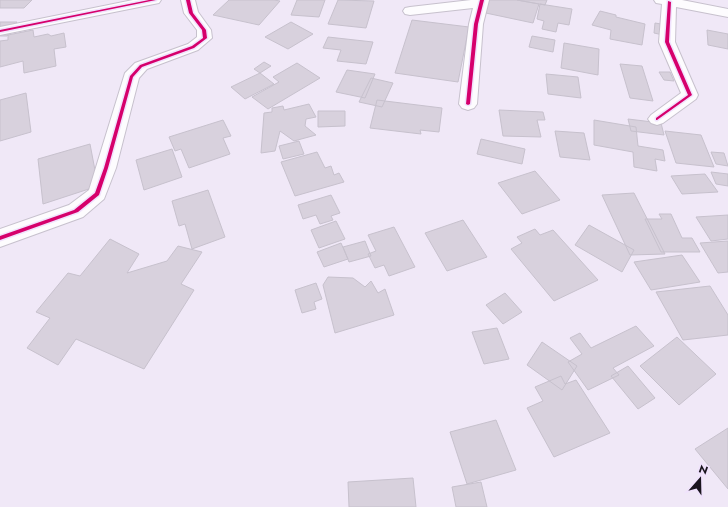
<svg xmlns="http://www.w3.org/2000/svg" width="728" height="507" font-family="Jost,sans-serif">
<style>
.building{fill:#d8d1dd;stroke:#c7c1cd}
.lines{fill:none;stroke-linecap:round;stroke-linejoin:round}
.street-casing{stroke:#c7c1cd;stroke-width:2}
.street{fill:#fdfcfe;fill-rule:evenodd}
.cycleway-casing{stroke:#f0e2fd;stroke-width:3}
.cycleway{fill:#d6006c;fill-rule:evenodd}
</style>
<rect width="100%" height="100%" fill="#f0e8f7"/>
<path class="building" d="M0,0h32l-8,8h-24z
M229,0h45l6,1 -21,24 -46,-10z
M297,0h28l-6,17 -28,-2z
M338,0l36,1 -8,27 -38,-4z
M487,0h30l22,4 -6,19 -52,-11z
M517,0h30l-2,5z
M540,4l32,5 -3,16 -11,-2 -2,9 -14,-3 2,-8 -7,-2z
M600,11l16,4v2l29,7 -3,21 -32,-6 1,-9 -19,-5z
M412,20l57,7 -11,55 -63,-9z
M0,22h17l-10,14h-7z
M291,22l22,12 -25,15 -23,-12z
M655,23l18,3 -1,11 -18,-4z
M33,30l1,7 14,-3 3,2 13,-3 2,14 -12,2 2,17 -32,7 -1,-12 -23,6v-26l8,-1v-5z
M707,30l21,4v15l-20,-4z
M532,36l23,4 -2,12 -24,-5z
M328,37l45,5 -7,22 -29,-3 4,-11 -18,-2z
M564,43l35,6 -1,26 -37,-7z
M264,62l7,4 -11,7 -6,-4z
M297,63l23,15 -52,31 -16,-12 27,-15 -6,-5z
M620,64l22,2 11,35 -23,-3z
M347,70l28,4 -10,24 -29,-6z
M659,72h11l4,9 -10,-1z
M260,73l14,11 -29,15 -14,-12z
M546,74l32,3 3,21 -33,-4z
M371,78l22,5 -11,24 -23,-5z
M26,93l5,39 -31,9v-41z
M377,100l65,8 -3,24 -19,-2 1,4 -51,-6z
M309,104l7,13 -10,2 -1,7 11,9 -22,6 -14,-10 -5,20 -14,2 3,-40 8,-1v-4l11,-2 1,4z
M499,110l44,2 2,8h-8l4,17 -38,-1z
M318,111h27v15l-27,1z
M628,119l33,4 3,12 -33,-4z
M223,120l8,16 -8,2 7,16 -41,14 -8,-19 -6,2 -6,-14z
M594,120l42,7 2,19 25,4 2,11 -10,-2 2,12 -23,-4 -1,-15 -39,-7z
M555,131l29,2 6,27 -30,-3z
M665,131l36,4 13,32 -38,-4z
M481,139l44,10 -3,15 -45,-10z
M299,141l5,13 -21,5 -4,-13z
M90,144l8,42 -55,18 -5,-45z
M172,149l10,28 -38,13 -8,-30z
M317,152l8,16 6,-2 3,9 5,-2 5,9 -49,14 -14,-34z
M711,152l13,1 4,13 -12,-2z
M535,171l25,29 -38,14 -24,-31z
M711,172l17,2v12l-12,-2z
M705,174l13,18 -36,2 -11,-18z
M208,190l17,47 -33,12 -7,-25 -6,2 -7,-25z
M634,193l31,61 -35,1 -28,-60z
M331,195l9,18 -9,3 2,4 -13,4 -4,-9 -13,4 -5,-14z
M659,214h12l11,24h10l8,14h-39l-16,-33h17z
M728,215v24l-17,2 -15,-24z
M463,220l24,37 -40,14 -22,-38z
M336,221l9,18 -26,9 -8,-18z
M589,225l45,25 -12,22 -47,-27z
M394,227l21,40 -26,9 -5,-11 -9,3 -7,-14 8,-3 -8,-16z
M535,229l5,6 13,-5 45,50 -44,21 -43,-52 11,-6 -5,-6z
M110,239l29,15 -12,19 40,-12 11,-15 24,6 -21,32 13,6 -50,79 -68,-30 -18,26 -31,-17 23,-30 -14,-6 32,-39 12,3z
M365,241l6,15 -22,6 -6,-15z
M728,241v31l-10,1 -18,-30z
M341,243l7,16 -24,8 -7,-15z
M682,255l18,27 -49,8 -17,-28z
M328,277l25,1 12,9 6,-6 7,12 7,-4 9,26 -59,18 -12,-48z
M316,283l6,16 -8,3 2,7 -14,4 -7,-23z
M710,286l18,29v20l-45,5 -27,-48z
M505,293l17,19 -19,12 -17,-19z
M636,326l18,20 -41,22 6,7 -31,15 -20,-28 14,-8 -12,-16 10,-5 11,15z
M497,328l12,31 -25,5 -12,-32z
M677,337l39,37 -37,31 -39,-39z
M542,342l35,24 -15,24 -35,-25z
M628,366l27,32 -17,11 -27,-33z
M561,376l4,8 11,-4 34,53 -56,24 -27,-49 16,-7 -8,-14z
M496,420l20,50 -49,14 -17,-52z
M728,428v61l-33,-40z
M413,478l3,29h-67l-1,-25z
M481,482l6,25h-31l-4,-20z"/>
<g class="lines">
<g class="street-casing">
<path id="street" d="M133,0h28l-2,3 -5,1 -154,31v-8z
M181,0h14l3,12 13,18 1,8 -14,12 -51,19 -8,9 -23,90 -12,31 -21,18 -83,30v-18l69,-24 20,-15 36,-117 10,-10 53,-19 9,-7v-7l-13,-17z
M471,0h18l-6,24 -6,80 -3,4 -6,2 -6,-2 -3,-4 10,-80 4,-16 -63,7 -5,-1 -2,-3 2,-3 5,-1z
M654,0h28l46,9v8l-52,-10 -1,35 23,53 -2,4 -33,24 -6,2 -6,-2 -3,-4 3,-4 30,-22 -22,-51 3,-38 -6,-1z"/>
</g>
<use href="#street" class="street"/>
<g class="cycleway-casing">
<path id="cycleway" d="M149,0h7l-156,32v-2z
M186,0h4l3,13 13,17 1,8 -13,10 -52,19 -9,10 -25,91 -9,27 -21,17 -78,28v-4l74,-26 21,-17 9,-25 26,-92 10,-11 52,-19 11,-8 -1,-8 -13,-17z
M480,0h4l-6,24 -8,80 -2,1 -2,-1 8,-80z
M668,1l3,1 -2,40 23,53 -35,25h-1v-2l32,-23 -23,-53z"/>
</g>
<use href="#cycleway" class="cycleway"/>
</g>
<g transform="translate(700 479) rotate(20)" stroke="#f0e2fd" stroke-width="3" paint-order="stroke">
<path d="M0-3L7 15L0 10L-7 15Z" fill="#19141d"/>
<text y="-6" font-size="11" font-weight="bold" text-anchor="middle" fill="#19141d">N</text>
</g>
</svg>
